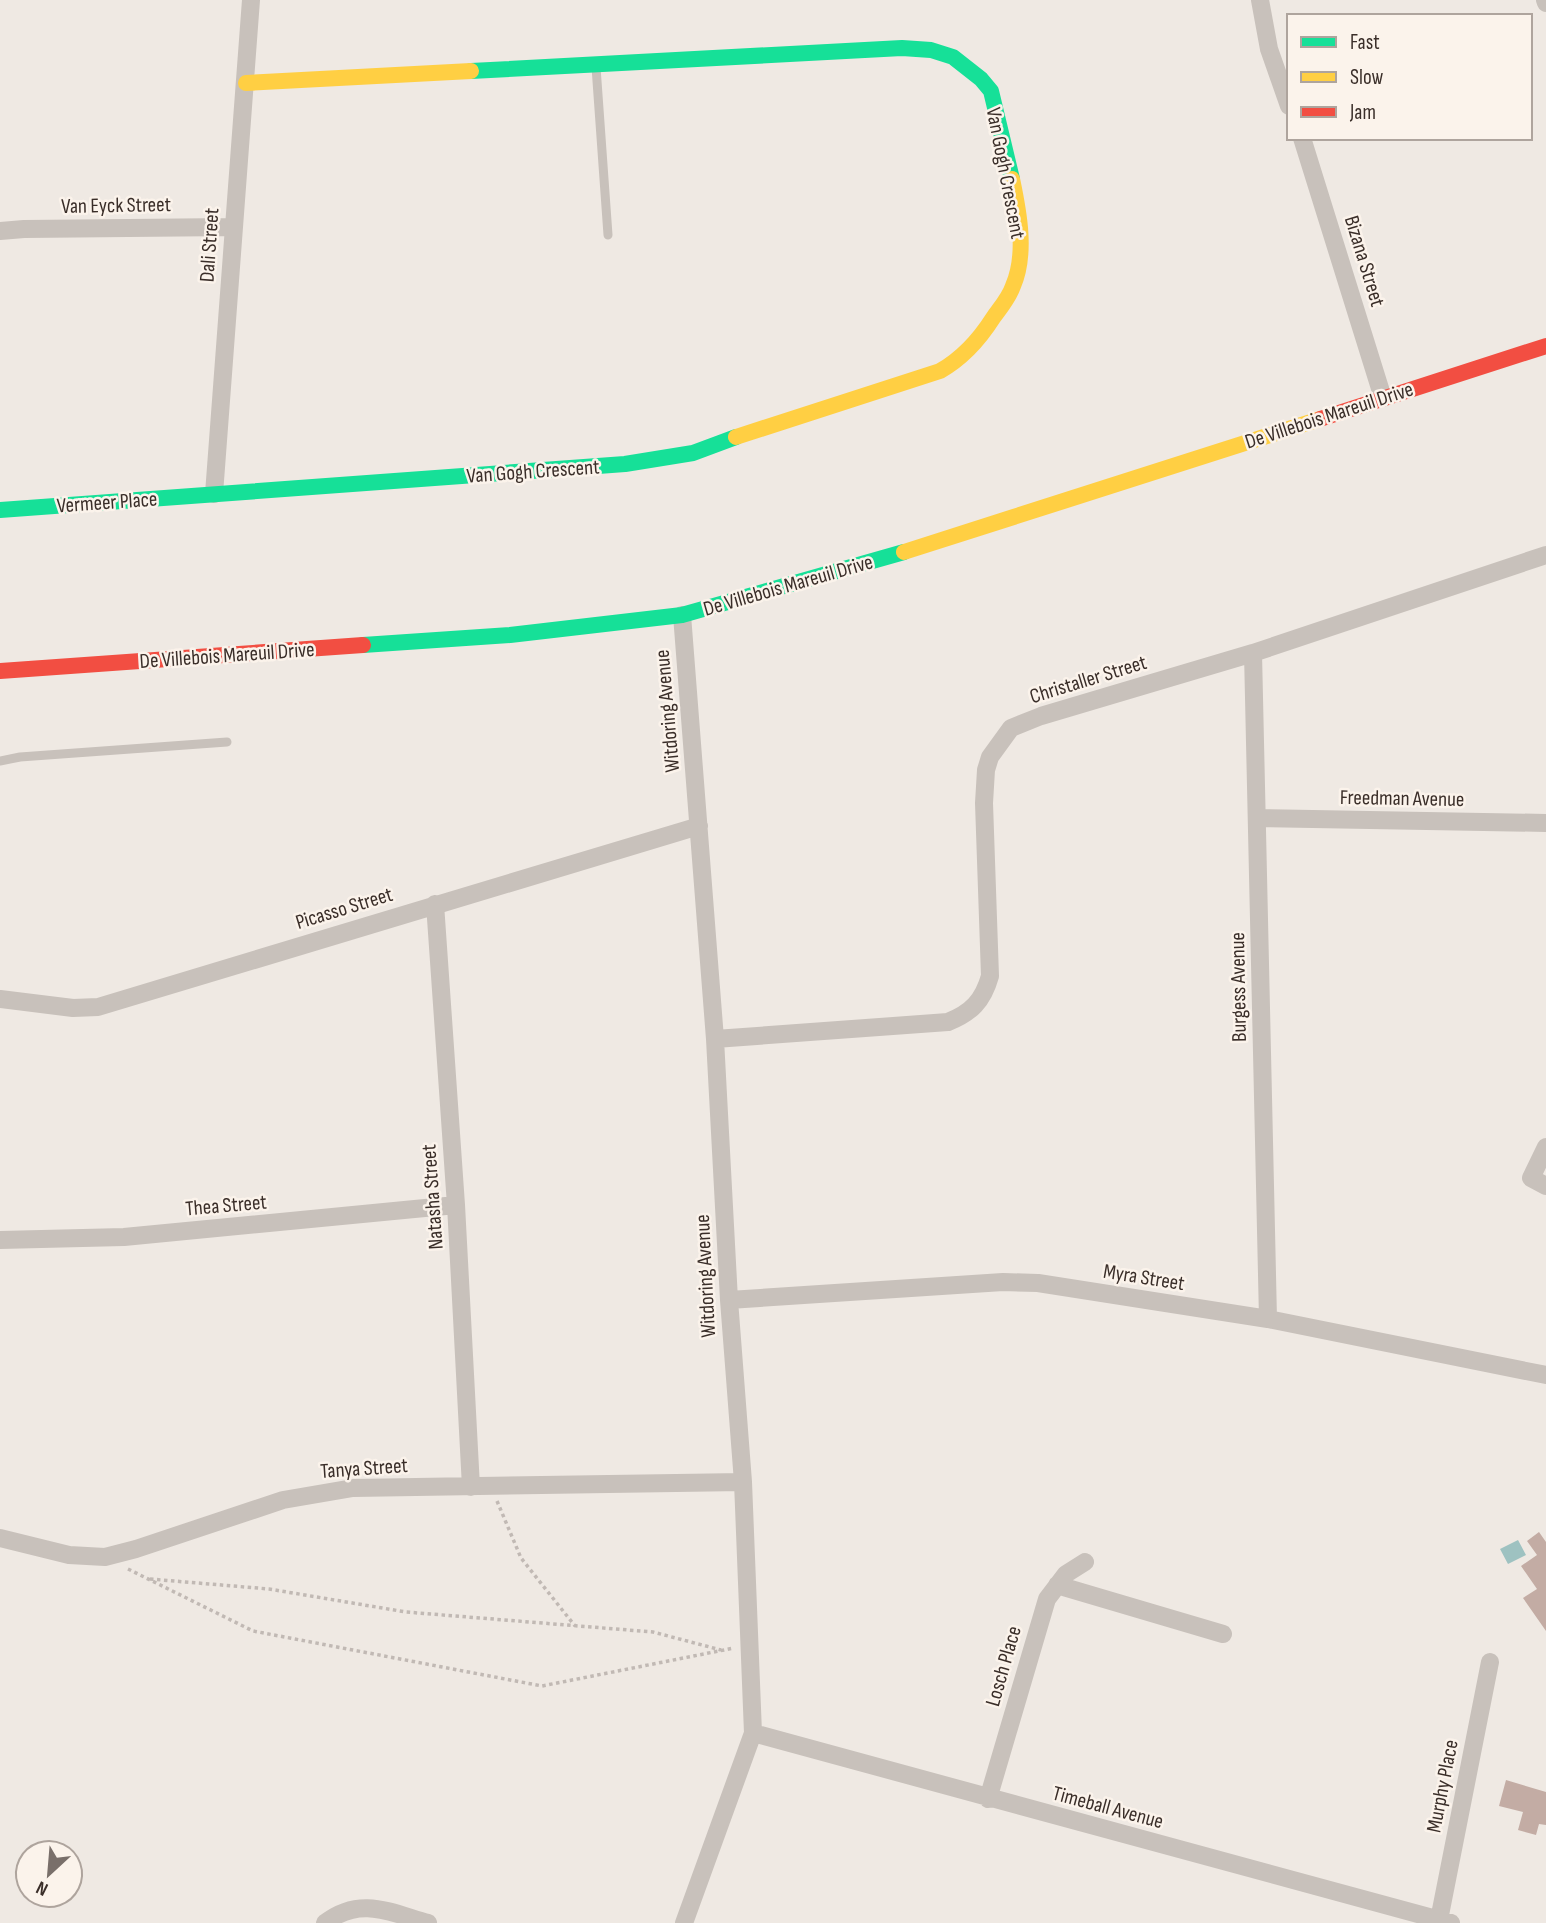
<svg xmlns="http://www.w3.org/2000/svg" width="1546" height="1923" font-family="'Sofia Sans Condensed',sans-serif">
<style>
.water{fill:#9ec2c1}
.building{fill:#c3aca4}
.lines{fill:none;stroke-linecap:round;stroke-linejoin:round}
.path{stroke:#c1b9b4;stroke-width:3.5;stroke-dasharray:3.5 3.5;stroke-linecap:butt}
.lane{stroke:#c8c1bb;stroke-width:9}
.street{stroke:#c8c1bb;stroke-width:18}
.fast{stroke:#16e098;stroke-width:16}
.slow{stroke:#ffcf43;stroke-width:16}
.jam{stroke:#f24e42;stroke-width:16}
.labels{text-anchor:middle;stroke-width:5;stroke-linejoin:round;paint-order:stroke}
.street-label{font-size:21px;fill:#3a2e29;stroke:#fbf3eb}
</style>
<rect width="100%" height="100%" fill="#efe9e3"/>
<path class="water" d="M1518,1540l8,15 -18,9 -8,-15z"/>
<path class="building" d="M1539,1532l7,10v89l-23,-33 14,-9 -16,-23 16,-11 -10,-14z
M1506,1780l40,12v33l-7,-1 -3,11 -18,-5 5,-18 -24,-6z"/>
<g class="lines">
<path class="path" d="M497,1501l24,57 54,68
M128,1569l125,62 289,55 192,-38
M150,1579l119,10 137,23 247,20 68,18"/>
<path class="lane" d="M596,67l12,168
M0,761l20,-4 207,-15"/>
<path class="street" d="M1260,0l9,49 20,57
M1545,0l1,3
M1302,138l81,260
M0,231l24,-2 208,-2
M214,494l37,-494
M682,615l33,424 14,261 14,182 10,251 -69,190
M1253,653l15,666
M1257,818l289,5
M435,904l21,301 15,282
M0,999l73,9 25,-1 601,-181
M715,1039l233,-17c23,-9 35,-21 42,-46l-6,-173 2,-33 4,-13 21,-29 30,-12 212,-63 293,-98
M1546,1147l-15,31 15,8
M0,1240l124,-3 332,-32
M729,1300l274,-18 35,1 230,36 278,56
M0,1538l69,17 36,2 31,-8 147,-49 70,-12 390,-6
M1057,1585l166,49
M753,1733l698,190
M988,1799l59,-200 19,-25 19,-12
M1439,1920l51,-258
M325,1923c35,-27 64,-11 103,0"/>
<path class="fast" d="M471,71l431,-23 29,2 22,7 28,22 10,12 21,88
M0,510l625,-46 68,-11 43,-16
M363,645l147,-10 172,-20 222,-63"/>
<path class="slow" d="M246,83l225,-12
M736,437l204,-66c23,-13 39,-31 53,-53 7,-10 16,-20 20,-32 14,-32 6,-74 -1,-107
M904,552l416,-133"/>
<path class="jam" d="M1320,419l226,-73
M0,671l363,-26"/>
</g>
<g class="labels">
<g class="street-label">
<text transform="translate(1006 173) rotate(79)" y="7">Van Gogh Crescent</text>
<text transform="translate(116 205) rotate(-1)" y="7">Van Eyck Street</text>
<text transform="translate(209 245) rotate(-86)" y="7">Dali Street</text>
<text transform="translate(1365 261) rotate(73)" y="7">Bizana Street</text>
<text transform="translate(1329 415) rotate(-18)" y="7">De Villebois Mareuil Drive</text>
<text transform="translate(533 471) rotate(-4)" y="7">Van Gogh Crescent</text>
<text transform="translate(107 502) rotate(-4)" y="7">Vermeer Place</text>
<text transform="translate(788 585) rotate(-16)" y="7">De Villebois Mareuil Drive</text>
<text transform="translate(227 655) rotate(-4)" y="7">De Villebois Mareuil Drive</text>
<text transform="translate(1088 679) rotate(-17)" y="7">Christaller Street</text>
<text transform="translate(667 711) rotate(-95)" y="7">Witdoring Avenue</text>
<text transform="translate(1402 798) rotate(1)" y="7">Freedman Avenue</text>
<text transform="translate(344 908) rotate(-17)" y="7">Picasso Street</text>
<text transform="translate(1238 987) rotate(-91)" y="7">Burgess Avenue</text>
<text transform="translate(432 1197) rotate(-94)" y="7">Natasha Street</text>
<text transform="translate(226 1205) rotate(-5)" y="7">Thea Street</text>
<text transform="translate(705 1276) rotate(-93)" y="7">Witdoring Avenue</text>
<text transform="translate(1144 1277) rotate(9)" y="7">Myra Street</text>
<text transform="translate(364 1468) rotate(-4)" y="7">Tanya Street</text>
<text transform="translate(1003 1666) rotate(-74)" y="7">Losch Place</text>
<text transform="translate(1442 1786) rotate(-79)" y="7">Murphy Place</text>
<text transform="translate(1108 1807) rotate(15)" y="7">Timeball Avenue</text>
</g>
</g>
<rect x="1287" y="14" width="245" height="126" fill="#fbf3eb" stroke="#aea49d" stroke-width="2"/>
<rect x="1301" y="37" width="35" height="10" fill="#16e098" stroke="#aea49d" stroke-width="2"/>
<text x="1350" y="49" font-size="21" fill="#3a2e29">Fast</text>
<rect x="1301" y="72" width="35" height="10" fill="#ffcf43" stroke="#aea49d" stroke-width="2"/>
<text x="1350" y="84" font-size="21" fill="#3a2e29">Slow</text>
<rect x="1301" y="107" width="35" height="10" fill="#f24e42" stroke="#aea49d" stroke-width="2"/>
<text x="1350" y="119" font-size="21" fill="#3a2e29">Jam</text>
<g transform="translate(49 1874) rotate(206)"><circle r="33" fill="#fbf3eb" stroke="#aea49d" stroke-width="2"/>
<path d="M0-5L12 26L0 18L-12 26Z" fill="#796f6a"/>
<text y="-10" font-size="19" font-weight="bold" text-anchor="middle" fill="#3a2e29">N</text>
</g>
</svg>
